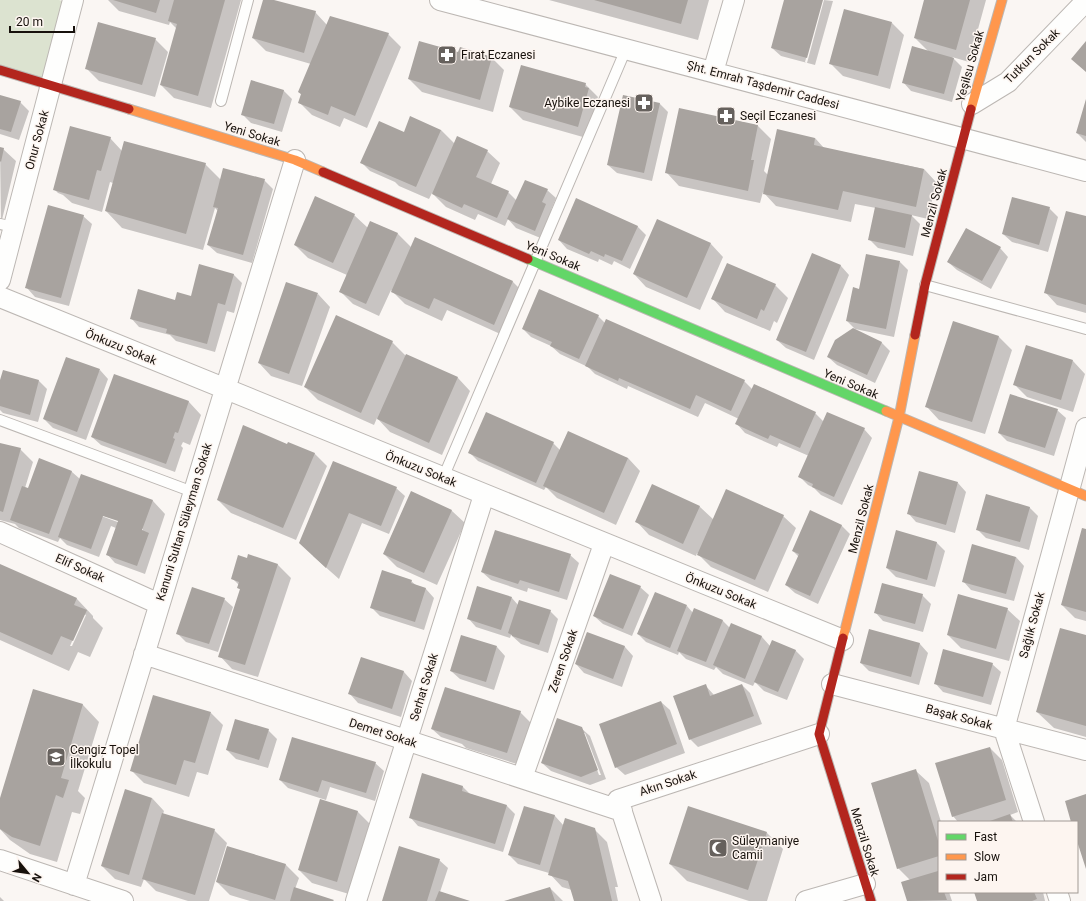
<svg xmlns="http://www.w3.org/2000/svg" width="1086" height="901" font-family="Roboto,sans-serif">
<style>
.green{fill:#dce3d0}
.shadow{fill:#0003;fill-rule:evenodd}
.building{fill:#a8a39f}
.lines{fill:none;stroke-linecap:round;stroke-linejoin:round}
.lane-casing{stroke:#bcb7b3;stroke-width:12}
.street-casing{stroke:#bcb7b3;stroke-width:22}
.fast-casing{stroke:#bcb7b3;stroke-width:11}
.slow-casing{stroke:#bcb7b3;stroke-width:11}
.jam-casing{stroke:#bcb7b3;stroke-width:11}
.lane{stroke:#fefefd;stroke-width:10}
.street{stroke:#fefefd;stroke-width:20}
.fast{stroke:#63d668;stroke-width:9}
.slow{stroke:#ff974d;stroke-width:9}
.jam{stroke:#b3261e;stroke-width:9}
.labels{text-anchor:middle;stroke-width:3;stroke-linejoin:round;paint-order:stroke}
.poi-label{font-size:12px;fill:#17110c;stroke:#fdf5f0;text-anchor:start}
.street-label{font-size:12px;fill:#17110c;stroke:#fdf5f0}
</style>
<rect width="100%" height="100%" fill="#faf6f3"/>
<path class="green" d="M0,0h59l13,4 -21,82 -51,-16z"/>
<path class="shadow" d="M108,0h133l-30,108 -37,-10 -13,-13 16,-56 -7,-7 -1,3 -50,-14z
M264,0h6l45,12 12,13 4,-8 57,17 13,13 -34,81 -23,-10 -4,9 -28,-12 -13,-13 3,-7 -3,-3 12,-28 -45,-13 -13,-13z
M549,0h160l-11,40z
M785,0h37l-17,62 2,1 17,-63 9,1 -18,64 -34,-9 -9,-8z
M925,0h61l-17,62 -17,-5 10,10 -10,35 -41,-11 -8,-9 26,-30 -14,-14z
M892,23l12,12 -14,54 -47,-13 -13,-13z
M155,39l13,13 -13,45 -56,-16 -13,-13z
M459,53l32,4 13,13 -11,42 -71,-20 -13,-13z
M585,84l13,13 -1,2 4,3 -11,37 -67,-19 -13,-13z
M283,90l9,9 -10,33 -31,-9 -8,-8z
M0,96l20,6 9,9 -10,29 -19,-6z
M624,96l36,8 8,8 -16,69 -35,-8 -9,-8z
M1086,101v41l-9,-9z
M680,110l78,16 13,13 -7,32 4,4 47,-37 9,10 100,21 12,13 -8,37 -17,-4 9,9 -7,32 -35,-8 -9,-9 7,-31 -21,-4 -4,18 -75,-16 -13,-14 -3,11 -81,-17 -12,-13z
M441,130l14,14 32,7 13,12 -9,21 17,8 8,8 31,-10 9,8 -5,12 3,3 -11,26 -27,-11 -8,-9 -3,7 -27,-12 -3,6 -29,-13 -14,-14 -3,6 -30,-13 -4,-4 -25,-11 -8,-8 42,-30z
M110,138l12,13 83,13 16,16h43l9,9 -21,74 -35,-10 -9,-8 10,-34 -3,-3 -12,42 -81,-22 -16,-17 7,-28 -3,-1 -8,30 -30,-9 -9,-8 -5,-2 -4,-4z
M0,148l3,1 13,12 -15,63z
M1049,208l9,9 -10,35 -36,-10 -9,-8z
M354,215l14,13 3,-6 27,12 14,14 4,-9 97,43 13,13 -19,42 -60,-27 -5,11 -37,-17 -14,-14 -12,26 -26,-12 -13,-13 7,-16 -39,-17 -13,-13z
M83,216l9,8 -23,82 -34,-9 -8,-9z
M1086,217v96l-29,-8 -12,-13z
M637,226l9,9 -16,34 -16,-8 -2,4 -13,-6 -1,3 -31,-13 -8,-9z
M711,244l12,13 -23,53 -54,-23 -12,-13z
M1000,248l8,9 -17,32 -34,-19 -9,-8z
M812,255l29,11 8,9 -35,85 -28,-12 -9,-8z
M900,262l8,8 -14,67 -39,-8 -8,-8 13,-31z
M233,274l9,9 -8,30 -7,-2 -12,41 -39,-11 -6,-6 -31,-8 -8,-9 45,-17 15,-4z
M775,285l13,13 -11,25 -3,-2 -4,10 -45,-19 -12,-13z
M318,294l12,13 -28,79 -31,-10 -12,-13z
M598,316l7,7 139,58 8,8 63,24 9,9 40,7 8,9 -30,67 -21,-10 -7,-7 -6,-3 -8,-8 9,-21 -30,-13 -2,4 -32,-14 -8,-9 2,-5 -34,-16 -7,14 -70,-31 -1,3 -32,-15 -7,-7 -28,-13 -9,-8 -20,-9 -8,-8z
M954,322l45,15 13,13 -27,84 -46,-14 -12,-13z
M392,342l14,14 52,22 12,13 -28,64 -52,-23 -13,-14 -3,7 -56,-25 -13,-13z
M881,342l9,9 -15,32 -38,-18 -9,-8z
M1073,361l12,13 -12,38 -46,-15 -13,-13z
M100,370l8,9 -22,61 -33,-12 -9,-9z
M115,376l74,26 12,13 -11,30 -7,-3 -2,4 2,2 -8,24 -74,-27 -9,-8z
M39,381l8,8 -9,33 -35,-9 -3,-3v-26z
M1057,410l9,8 -12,38 -47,-15 -8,-8z
M553,443l7,7 68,8 12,13 -24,54 -59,-27 -11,-11 -2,3 -66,-29 -8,-8z
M0,444l20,5 13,13 -8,26 4,1 10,-29 33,12 8,7 73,22 12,13 -20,60 -30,-11 -8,-9 9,-26 -5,-2 -12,31 -32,-12 -7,-7 -2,4 -39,-14 -4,-4 -15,-4zM85,508l58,21 -1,2 -57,-21z
M314,453l13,13 -31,74 -65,-27 -13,-13z
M334,462l62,26 9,8 -16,38 -27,-11 -23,56 -26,-23z
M958,483l8,9 -11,41 -39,-11 -8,-9z
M653,486l47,21 14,13 69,-4 13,12 -28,64 -57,-25 -14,-14 -1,3 -47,-21 -12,-13z
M412,492l40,19 13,12 -28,62 -40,-18 -13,-13z
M1029,507l9,9 -9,34 -43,-12 -9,-9z
M841,525l9,9 -32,70 -23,-11 -9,-8 13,-28 -6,-6z
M1086,530v91l-11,-3 -13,-13z
M897,532l40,11 8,8 -10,36 -39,-10 -9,-9z
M249,555l29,10 13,13 -33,99 -26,-8 -12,-13 21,-66 -3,-2 1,-3 -7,-7 16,-19z
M570,555l9,8 -12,37 -39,-12 -1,4 -36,-12 -9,-8z
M1016,557l8,9 -10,35 -43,-11 -8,-9z
M0,565l77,34 16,17v2l10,10 -13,29 -12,-5 -9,19 -69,-31zM84,614l2,1 -14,31h-2z
M411,581l6,5 9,3 8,9 -10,32 -44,-14 -9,-9z
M640,587l9,8 -17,41 -29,-12 -9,-8z
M922,595l9,9 -8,28 -40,-11 -8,-9z
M512,598l6,7 32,6 8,8 -10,34 -27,-9 -10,-9 -1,3 -34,-11 -8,-9z
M224,599l9,8 -15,45 -32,-10 -9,-9z
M687,606l6,7 30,8 7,7 32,9 8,9 25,4 9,9 -17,41 -23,-9 -9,-9 -2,4 -30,-12 -7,-7 -2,3 -28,-11 -7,-7 -1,3 -32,-13 -8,-8z
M1007,609l13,12 -11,40 -48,-13 -13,-13z
M870,631l50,13 8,9 -9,32 -50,-14 -8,-8z
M587,633l38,14 8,9 -11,31 -38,-14 -8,-9z
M1086,636v101l-32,-9 -17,-16z
M497,647l8,9 -11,34 -34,-11 -9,-8z
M361,658l43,14 8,9 -11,36 -43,-14 -8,-9z
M992,664l9,8 -10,33 -48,-13 -8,-9z
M705,685l9,10 28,-10 8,8 12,31 -64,23 -8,-8z
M34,690l49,15 16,17 -21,69 7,7 -5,16 -8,-2 -15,50 -27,-8 -20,-14 -10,-11v-27z
M661,702l9,8 15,43 -60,22 -9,-8z
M520,712l13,13 -13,40 -54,-17 -4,-4 -21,-7 -9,-8z
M211,713l12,12 -15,50 -11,-3 -8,25 -45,-14 -13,-13z
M581,728l9,8 16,43 -16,6 -39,-14 -9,-8zM583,733h2l16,42h-2z
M268,730l9,9 -9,29 -32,-9 -9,-9z
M990,748l12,12 16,52 -8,3 7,7h-59l-5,-6z
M375,763l9,8 -9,30 -45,-14 -4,13 -38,-12 -8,-8z
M916,771l13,12 12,39h-2v50l-1,1 1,1v18h10l3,9h-44l-5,-18 8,-2 -13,-13z
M423,775l40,12 7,7 37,12 8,8 -12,38 -85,-26 -8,-9z
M152,798l12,13 -1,3 51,16 13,13 -18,58h-21l-32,-10 -12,-12 -3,8 -26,-8 -13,-13z
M321,801l37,11 13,13 -22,69 -37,-11 -13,-13z
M525,807l30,9 9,10 30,3 13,13 11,45h-3l3,14h-43l-3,-11 -10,-3 -13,-14 -31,-9 -9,-9z
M767,833l16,16 -16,52h-18l-62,-20 -17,-17z
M228,848l58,17 13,13 -4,11 39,12h-84l-20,-6 -13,-13z
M439,860l9,8 -8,24 28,9h-85z
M550,888l13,13h-56z
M975,892h68l2,9h-67z
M0,897l4,4h-4z"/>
<path class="building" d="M113,0h47l-4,13z
M174,0h51l-27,96 -38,-11 17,-61 -9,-3z
M263,0h11l42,11 -12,42 -52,-15z
M594,0h94l-7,24z
M784,0h39l-16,58 -36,-10z
M924,0h46l-14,50 -42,-12z
M844,9l48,13 -14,54 -49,-12z
M330,16l59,17 -34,83 -24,-10 -3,9 -30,-12 3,-9 -3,-2z
M98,22l58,16 -14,47 -57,-16z
M419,41l39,11 2,-5 32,10 -12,43 -72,-21z
M1086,41v31l-15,-13z
M912,46l42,12 -10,36 -42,-11z
M521,65l65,18 -1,4 4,1 -11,39 -69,-20z
M251,80l33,10 -10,34 -33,-9z
M0,95l21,6 -10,31 -11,-3z
M623,95l37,8 -16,70 -37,-8z
M1086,99v37l-10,-3z
M679,108l79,17 -7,35h3l-6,31 -83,-18z
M410,116l31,14 -25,57 -56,-24 19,-42 25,11z
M70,126l41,11 -10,34 -4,-1 -8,30 -36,-10z
M777,129l38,9 -1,7 110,24 -8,38 -73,-16 -5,19 -75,-16z
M457,136l31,14 -12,27 33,14 -12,27 -33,-14 -2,4 -30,-14z
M124,141l82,22 -20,71 -81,-23z
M0,147l4,1 -3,14 -1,-1z
M223,168l42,11 -22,76 -36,-10 11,-37 -5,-1z
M525,180l23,9 -6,13 4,2 -11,27 -28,-12z
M315,196l40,18 -22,49 -39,-18z
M1012,197l38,10 -11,38 -37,-11z
M576,198l62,28 -16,35 -17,-7 -1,3 -13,-6 -2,3 -31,-14z
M48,205l36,10 -23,83 -36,-10z
M875,207l37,8 -7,33 -37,-8z
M1066,211l20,5v89l-42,-12z
M657,219l54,24 -24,55 -54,-24z
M370,221l28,12 -32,71 -27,-12z
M966,228l35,19 -19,34 -35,-19z
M415,237l98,44 -19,44 -60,-27 -5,11 -38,-17z
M812,253l29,12 -35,87 -30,-12z
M866,254l34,7 -14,68 -40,-8 7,-34 6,2z
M727,263l49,21 -12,27 -3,-2 -4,10 -46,-20z
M199,264l35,10 -9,31 -7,-2 -11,41 -41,-11 1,-4 -37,-10 8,-30 37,11 2,-8 14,4z
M286,282l32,11 -29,81 -31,-11z
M539,289l60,26 -20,44 -29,-13 2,-4 -30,-13z
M336,315l57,26 -32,72 -57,-26z
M606,319l139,61 -14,31 -35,-16 -6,14 -71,-31 -1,3 -33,-15z
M953,321l46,15 -27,86 -47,-15z
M853,328l29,14 -15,33 -40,-18 8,-17z
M1026,345l47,15 -12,40 -48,-15z
M406,354l52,23 -29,66 -52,-24z
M66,357l34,12 -23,63 -34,-13z
M3,370l36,10 -9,35 -30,-9v-26z
M114,374l75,27 -11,32 -3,-1 -2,6 2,1 -9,25 -75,-27z
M754,384l62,28 -16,36 -30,-13 -2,4 -33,-15z
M1010,394l48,15 -13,39 -47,-15z
M486,412l68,30 -18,41 -68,-30z
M827,412l38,16 -31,69 -22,-10 1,-3 -15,-7z
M243,425l44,19 1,-2 27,11 -32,75 -66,-28z
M568,431l60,27 -24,55 -61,-27z
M0,443l21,5 -18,64 -3,-1z
M39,458l33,13 -23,63 -39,-14 12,-34 6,2z
M333,461l64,26 -16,39 -32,-13 -23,55 -27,-25z
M919,471l39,11 -12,43 -39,-11z
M81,474l72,26 -11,30 7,3 -12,33 -31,-11 12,-34 -15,-5 -12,33 -33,-12z
M652,484l48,22 -17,38 -48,-22z
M726,489l58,26 -29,65 -58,-25z
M411,491l41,19 -28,63 -41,-19z
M986,494l44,13 -10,35 -44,-12z
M810,510l32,15 -32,71 -25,-11 14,-31 -7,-3z
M1082,528l4,1v83l-25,-7z
M495,530l76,24 -12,38 -39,-12 -2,4 -37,-12z
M896,530l41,12 -10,38 -41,-12z
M972,544l44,13 -10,37 -44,-12z
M248,554l30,10 -33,101 -27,-8 22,-68 -3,-1 2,-6 -8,-3 7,-24 9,3z
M0,564l77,34 -3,7 13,5 -14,31 -12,-5 -9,19 -52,-23z
M382,570l30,10 -1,3 15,5 -11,34 -45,-14z
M610,574l31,12 -18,43 -30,-13z
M882,583l41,11 -8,30 -41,-11z
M477,586l35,11 -11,33 -34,-11z
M192,587l33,11 -16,46 -33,-10z
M655,592l32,13 -17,43 -33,-14z
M958,594l50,14 -12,41 -49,-14z
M519,600l32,10 -12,35 -27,-9v-1l-4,-2z
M694,608l29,12 -17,42 -29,-11z
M731,623l31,13 -17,43 -32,-14z
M1060,628l26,7v91l-50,-14z
M869,629l51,14 -9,34 -51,-14z
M587,632l38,14 -12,33 -38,-15z
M461,635l36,11 -11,36 -36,-11z
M772,640l24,10 -18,42 -24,-10z
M943,649l50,14 -10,34 -49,-13z
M361,657l43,14 -12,38 -44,-15z
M706,684l4,12 32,-12 12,32 -65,24 -16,-44z
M445,687l76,24 -14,42 -76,-24z
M33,689l50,15 -22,74 8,2 -6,18 -7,-3 -16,51 -28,-9 -12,-8v-31z
M153,695l58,17 -16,51 -11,-3 -8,25 -46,-14z
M661,701l16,43 -62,24 -16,-44z
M557,718l25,9 16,43 -17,7 -40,-14z
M235,719l34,10 -10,31 -33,-10z
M292,737l84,25 -10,31 -44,-13 -4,12 -39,-12z
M990,747l16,53 -54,17 -17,-54z
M916,769l23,75v12l-42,13 -26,-86z
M422,773l41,13 -1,5 45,14 -12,39 -86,-26z
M125,789l27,9 -23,77 -28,-9z
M1086,794v75l-9,-28v-19h-6l-6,-21z
M320,799l38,12 -21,71 -39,-12z
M524,806l31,9 -15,50 -32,-10z
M688,806l79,26 -19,58 -79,-26z
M162,813l53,16 -20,66 -53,-16z
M1010,814l3,8h-26z
M565,818l30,10 17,73h-38l-6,-20 -20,-6z
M227,846l59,18 -11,36 -59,-18z
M399,846l41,13 -13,42h-45z
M938,871l1,5v16h5l3,8 -40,1 -6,-19z
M294,887l40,13 -1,1h-43z
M550,887l5,14h-51z
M439,891l31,10h-35z
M974,892h60l3,7 -5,2h-55z"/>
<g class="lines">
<g class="lane-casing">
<path id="lane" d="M221,101l27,-101
M0,224l14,3
M925,285l161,44
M0,420l193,72
M443,478l183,-429"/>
</g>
<g class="street-casing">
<path id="street" d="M440,0l646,171
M713,72l21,-72
M972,104l36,-22 78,-81
M0,280l73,-280
M0,297l843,343
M0,532l159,72
M144,654l478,157
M832,684l254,66
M522,778l82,-234
M1034,822l-30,-93 82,-301
M0,860l123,41
M74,885l221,-725
M1057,892l3,9
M356,901l128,-406
M651,901l-33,-101 201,-66
M806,901l59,-17"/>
</g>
<g class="fast-casing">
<path id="fast" d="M528,259l358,152"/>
</g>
<g class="slow-casing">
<path id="slow" d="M129,109l166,51 28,12
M971,109l31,-109
M886,411l200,85
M843,638l56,-221 16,-82"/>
</g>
<g class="jam-casing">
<path id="jam" d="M0,70l129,39
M323,172l205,87
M915,335l10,-50 46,-176
M843,638l-24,96 52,167"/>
</g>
<use href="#lane" class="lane"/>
<use href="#street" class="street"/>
<use href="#fast" class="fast"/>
<use href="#slow" class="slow"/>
<use href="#jam" class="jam"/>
</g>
<defs>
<g id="pharmacy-square" transform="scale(1)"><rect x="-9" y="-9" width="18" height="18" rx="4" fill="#66615d" stroke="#fdf5f0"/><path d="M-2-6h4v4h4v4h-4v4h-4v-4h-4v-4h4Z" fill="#fff"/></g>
<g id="school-square" transform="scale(1)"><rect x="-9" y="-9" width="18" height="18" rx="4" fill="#66615d" stroke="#fdf5f0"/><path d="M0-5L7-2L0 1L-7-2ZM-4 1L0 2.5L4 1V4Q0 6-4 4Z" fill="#fff"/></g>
<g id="mosque-square" transform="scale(1)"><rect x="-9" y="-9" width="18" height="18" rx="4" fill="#66615d" stroke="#fdf5f0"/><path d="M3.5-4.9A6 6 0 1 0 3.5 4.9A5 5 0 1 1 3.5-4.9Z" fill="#fff"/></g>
</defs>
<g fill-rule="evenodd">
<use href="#pharmacy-square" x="447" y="55"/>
<use href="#pharmacy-square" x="644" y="103"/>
<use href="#pharmacy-square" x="726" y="116"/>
<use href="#school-square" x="56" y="757"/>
<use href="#mosque-square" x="718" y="848"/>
</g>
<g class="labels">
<g class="poi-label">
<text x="461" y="59">Fırat Eczanesi</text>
<text x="630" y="107" text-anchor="end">Aybike Eczanesi</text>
<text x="740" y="120">Seçil Eczanesi</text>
<text x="70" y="754">Cengiz Topel<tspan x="70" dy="14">İlkokulu</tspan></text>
<text x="732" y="845">Süleymaniye<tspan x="732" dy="14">Camii</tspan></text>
</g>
<g class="street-label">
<text transform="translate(1032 56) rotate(-45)" y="4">Tutkun Sokak</text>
<text transform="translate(970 66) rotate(-74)" y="4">Yeşilsu Sokak</text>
<text transform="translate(763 85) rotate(15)" y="4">Şht. Emrah Taşdemir Caddesi</text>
<text transform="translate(252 134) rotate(17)" y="4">Yeni Sokak</text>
<text transform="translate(37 140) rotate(-75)" y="4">Onur Sokak</text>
<text transform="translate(934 203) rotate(-75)" y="4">Menzil Sokak</text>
<text transform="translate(553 256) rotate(23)" y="4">Yeni Sokak</text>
<text transform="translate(121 347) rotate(22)" y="4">Önkuzu Sokak</text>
<text transform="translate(851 384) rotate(23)" y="4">Yeni Sokak</text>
<text transform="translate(421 469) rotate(22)" y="4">Önkuzu Sokak</text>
<text transform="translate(861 519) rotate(-76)" y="4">Menzil Sokak</text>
<text transform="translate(184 522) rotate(-73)" y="4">Kanuni Sultan Süleyman Sokak</text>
<text transform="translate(80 568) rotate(24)" y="4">Elif Sokak</text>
<text transform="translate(721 591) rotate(22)" y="4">Önkuzu Sokak</text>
<text transform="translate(1032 625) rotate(-75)" y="4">Sağlık Sokak</text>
<text transform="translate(563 661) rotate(-71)" y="4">Zeren Sokak</text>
<text transform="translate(424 687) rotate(-73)" y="4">Serhat Sokak</text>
<text transform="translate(959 717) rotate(15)" y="4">Başak Sokak</text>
<text transform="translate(383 733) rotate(18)" y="4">Demet Sokak</text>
<text transform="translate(668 783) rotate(-18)" y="4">Akın Sokak</text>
<text transform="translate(865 842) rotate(73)" y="4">Menzil Sokak</text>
</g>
</g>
<rect x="938" y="821" width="140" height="72" fill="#fdf5f0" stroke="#a19a95"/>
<rect x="946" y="834" width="20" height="6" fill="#63d668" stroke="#a19a95"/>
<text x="974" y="841" font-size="12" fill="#17110c">Fast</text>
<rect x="946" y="854" width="20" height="6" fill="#ff974d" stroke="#a19a95"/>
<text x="974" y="861" font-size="12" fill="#17110c">Slow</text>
<rect x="946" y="874" width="20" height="6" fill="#b3261e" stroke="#a19a95"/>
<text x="974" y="881" font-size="12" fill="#17110c">Jam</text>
<g transform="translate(28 873) rotate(119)" stroke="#fdf5f0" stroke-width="3" paint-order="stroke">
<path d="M0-3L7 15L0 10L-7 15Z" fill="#17110c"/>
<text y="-6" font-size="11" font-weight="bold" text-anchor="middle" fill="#17110c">N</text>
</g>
<path d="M10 26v6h64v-6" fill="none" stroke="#17110c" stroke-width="2"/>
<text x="16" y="26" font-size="12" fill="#17110c" stroke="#fdf5f0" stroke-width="3" paint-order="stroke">20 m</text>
</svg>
